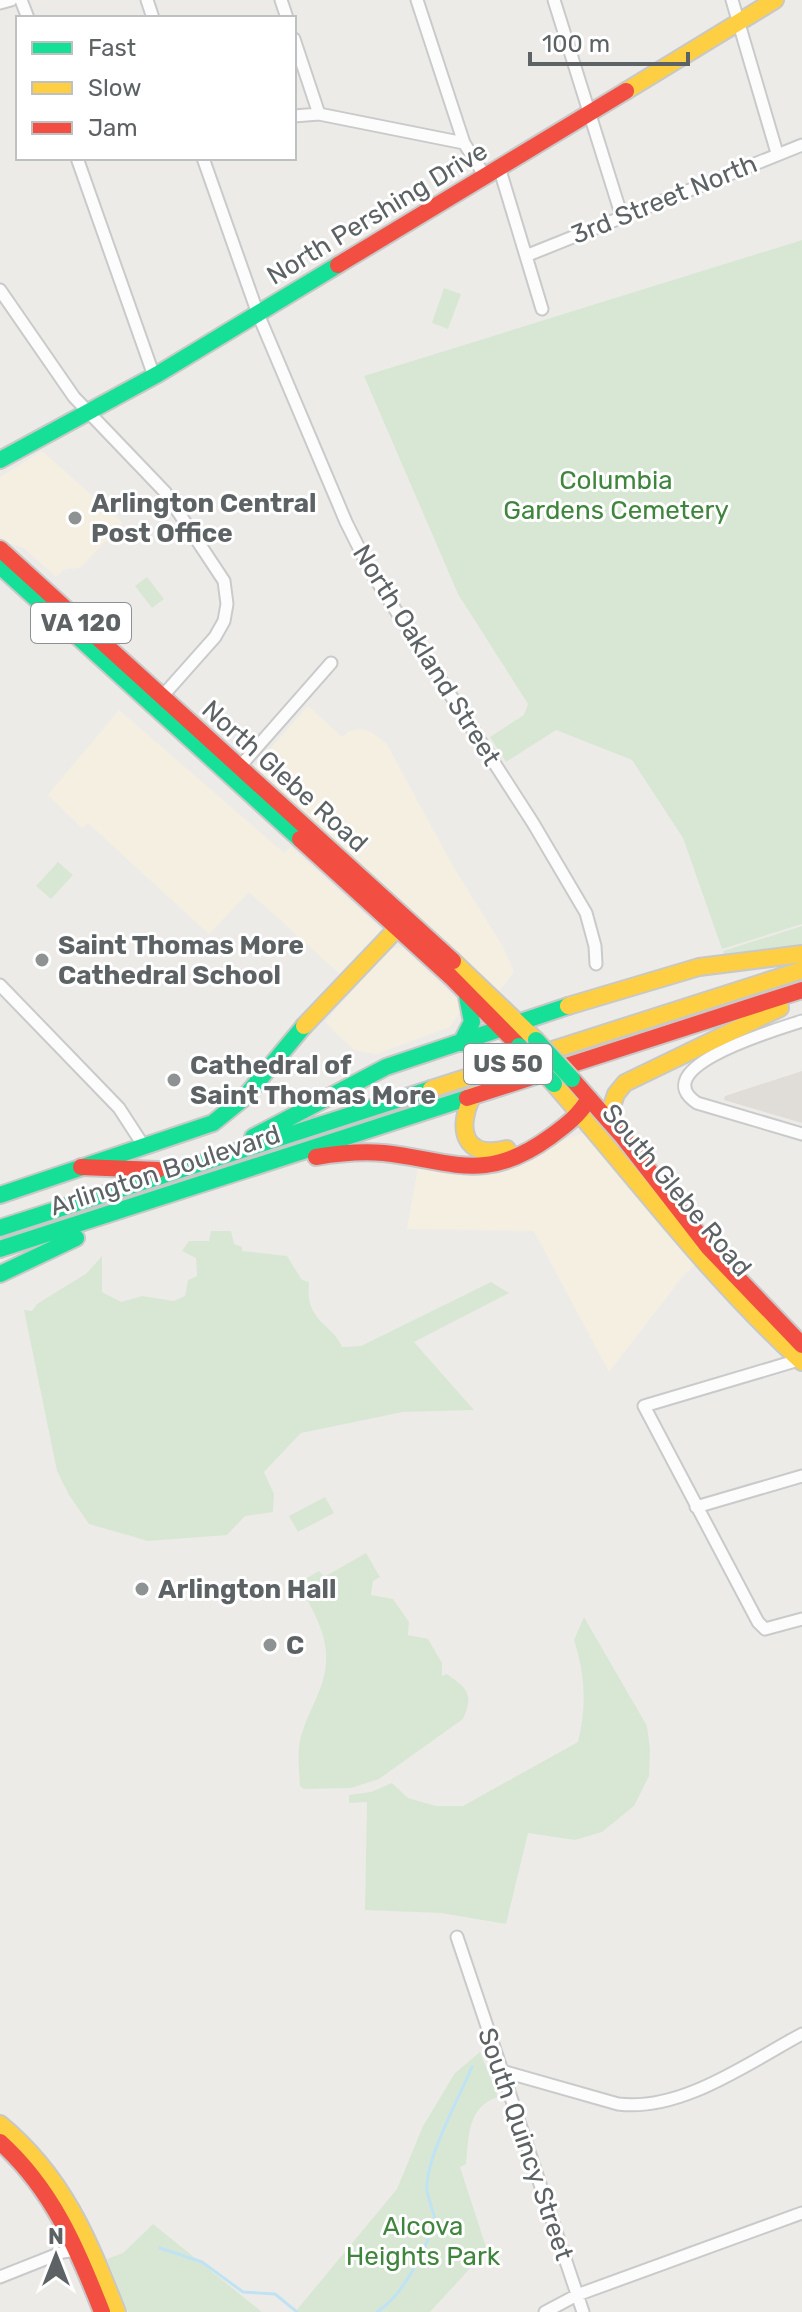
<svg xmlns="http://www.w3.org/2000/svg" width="802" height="2312" font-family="Rubik,sans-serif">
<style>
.commercial{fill:#f5efe2}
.education{fill:#e0ddd8}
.green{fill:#d8e7d4}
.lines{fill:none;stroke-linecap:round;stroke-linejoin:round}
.stream{stroke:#c0e3f4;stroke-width:3}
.street-casing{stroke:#c9caca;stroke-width:15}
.fast-casing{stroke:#c7c8c7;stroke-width:20}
.slow-casing{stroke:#c7c8c7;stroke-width:20}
.jam-casing{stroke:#c7c8c7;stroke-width:20}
.street{stroke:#fcfcfc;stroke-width:11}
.fast{stroke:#16e098;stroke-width:16}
.slow{stroke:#ffcf43;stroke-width:16}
.jam{stroke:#f24e42;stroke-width:16}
.fast-bridge-casing{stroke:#d3c8b8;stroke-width:20;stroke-linecap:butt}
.fast-bridge{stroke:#16e098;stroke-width:16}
.poi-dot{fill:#8f9293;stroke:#fff;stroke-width:3}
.labels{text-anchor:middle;stroke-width:6;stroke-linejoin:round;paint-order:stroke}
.shield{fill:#fff;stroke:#8e9193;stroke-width:2}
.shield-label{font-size:24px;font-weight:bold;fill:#5d6265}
.street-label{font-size:26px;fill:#5d6265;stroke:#fff}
.park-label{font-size:26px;fill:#40853d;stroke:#fff}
.poi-label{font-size:26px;font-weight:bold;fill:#5d6265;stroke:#fff;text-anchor:start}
</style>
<rect width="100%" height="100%" fill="#edebe8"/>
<path class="commercial" d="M42,451l81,72 -43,45 -15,1 -9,8 -32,-29 -16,-5 -8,-7v-59z
M308,706l34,31 8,-6 9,-2 10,2 17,12 67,123 50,81 11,25 -16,20 -244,-225z
M119,710l165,143 7,-6 91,83 -40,46 -93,-84 -40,42 -121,-111 -6,5 -34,-33z
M402,947l62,59 -14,21 -74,27 -22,-4 -29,-28 64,-73z
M584,1133l111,132 -12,11 -74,96 -75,-141 -127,-2 11,-61 49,8 33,-3 43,-19 19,-14z"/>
<path class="education" d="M802,1071v52l-78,-23 1,-4z"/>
<path class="green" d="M802,240v684l-80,25 -39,-111 -51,-78 -76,-30 -50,32 -16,-25 34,-22 4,-11 -70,-110 -94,-218z
M444,288l17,6 -13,35 -16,-6z
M147,577l17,22 -12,9 -17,-22z
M58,862l15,13 -22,24 -15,-13z
M802,926v23l-77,11 -2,-9z
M211,1231h20l3,13 8,3v4l45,5 15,24 7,2c0,6 -1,15 1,21 5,20 25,26 32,44l19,-1 130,-64 18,11 -95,49 60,68 -71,2 -102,21 -37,39 10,22 -1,18 -28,4 -18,19 -79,6 -59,-17 -20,-29 -12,-24 -33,-161 8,1 5,-7 50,-31 15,-17v36l19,10 21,-6 32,5 11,-5 3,-16 9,-4 -1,-18 -14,-7 7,-10h20z
M325,1497l9,16 -36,19 -9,-16z
M366,1553l14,24 -7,4 -2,14 22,4 16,23 -1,13 20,4 14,24v13l5,-2c19,14 28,19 16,45l-84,60 -28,9 -47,1 -4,-3c-1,-18 -4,-39 3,-56 9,-27 25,-47 23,-77 -1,-25 -17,-49 -28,-70l21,-12 5,6z
M584,1617l63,109 3,23 -1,27 -15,30 -32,26 -27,8 -47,-7 -22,91 -65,-11 -76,-3 2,-108 -18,1v-8l22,-3 21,-9 16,15 28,8h27l115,-64c9,-36 7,-67 -4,-102z
M480,2052l18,45c-31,10 -29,39 -32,67l-6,3 27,83 -57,62h-135l102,-123 26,-63 32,-53z
M153,2224l109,88h-134l-21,-53 16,-6z"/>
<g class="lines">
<path class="stream" d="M160,2248l42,14 41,30 32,2 22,18
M377,2312c28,-18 46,-60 59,-91 -3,-9 -7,-20 -9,-30 -3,-30 33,-95 45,-124"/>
<g class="street-casing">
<path id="street" d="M21,0l7,18
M147,0l6,18
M281,0l6,18
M417,0l47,143
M554,0l68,217
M732,0l45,153
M0,3l11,-3
M294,39l25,75
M294,116l25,-2 145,29 21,33
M77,158l77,218
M203,158l55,156 88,208 25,50 162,251 53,90 9,33 1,18
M499,167l43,142
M528,255l274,-110
M0,290l74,107 91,95 59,89 3,23 -3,17 -9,16 -56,63
M236,771l95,-108
M0,985l119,123 26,40
M802,1021c-20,7 -159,46 -105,82l105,31
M802,1359l-158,47 114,216 7,7 37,-10
M696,1507l106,-31
M457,1937l126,375
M502,2071l116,33c63,8 130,-41 184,-70
M0,2277l63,-25 20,-3
M545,2312l32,-17 225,-82"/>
</g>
<g class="fast-casing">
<path id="fast" d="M0,460l158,-86 180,-109
M0,566l300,273
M461,1043l11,-21 -6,-31
M253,1137l133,-70 182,-61
M0,1195l213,-72 31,-25 60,-72
M0,1228l431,-139
M0,1249l467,-151
M0,1274l76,-36"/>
</g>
<g class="slow-casing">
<path id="slow" d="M626,91l149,-91
M453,961l83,79
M568,1006l131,-39 103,-13
M304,1026l102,-107
M554,1084c82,94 156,194 248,278
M431,1089l371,-119
M473,1095c-17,33 -10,65 34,54
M608,1118l8,-24 9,-11 155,-75
M0,2124c63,52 88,114 117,188"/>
</g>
<g class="jam-casing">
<path id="jam" d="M338,265l288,-174
M0,549l453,412
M300,839l151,138 68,69
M572,1079l51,58 86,111 93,97
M467,1098l335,-108
M316,1157c23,-4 45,-6 68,-4 69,8 101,31 166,-16 15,-11 30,-22 39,-39
M81,1167l77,3
M0,2142c52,47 77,106 102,170"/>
</g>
<use href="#street" class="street"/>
<use href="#fast" class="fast"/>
<use href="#slow" class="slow"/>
<use href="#jam" class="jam"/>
<g class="fast-bridge-casing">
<path id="fast-bridge" d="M536,1040l36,39
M519,1046l35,38"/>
</g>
<use href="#fast-bridge" class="fast-bridge"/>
</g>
<g class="poi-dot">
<circle cx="75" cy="518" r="8"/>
<circle cx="42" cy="960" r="8"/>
<circle cx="174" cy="1080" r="8"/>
<circle cx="142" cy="1589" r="8"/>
<circle cx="270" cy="1645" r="8"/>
</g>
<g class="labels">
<g class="shield">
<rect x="31" y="603" width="100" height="40" rx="6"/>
<rect x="464" y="1044" width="88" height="40" rx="6"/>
</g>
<g class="shield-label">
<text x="81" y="631">VA 120</text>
<text x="508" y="1072">US 50</text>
</g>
<g class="street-label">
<text transform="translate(664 199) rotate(-22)" y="9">3rd Street North</text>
<text transform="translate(377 213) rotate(-31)" y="9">North Pershing Drive</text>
<text transform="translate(427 655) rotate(58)" y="9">North Oakland Street</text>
<text transform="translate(285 776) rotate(42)" y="9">North Glebe Road</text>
<text transform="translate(165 1170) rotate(-18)" y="9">Arlington Boulevard</text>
<text transform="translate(677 1190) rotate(50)" y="9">South Glebe Road</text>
<text transform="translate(526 2144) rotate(71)" y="9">South Quincy Street</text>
</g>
<g class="park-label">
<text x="616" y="489">Columbia<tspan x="616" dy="30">Gardens Cemetery</tspan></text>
<text x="423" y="2235">Alcova<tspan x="423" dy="30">Heights Park</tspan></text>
</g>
<g class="poi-label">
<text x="91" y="512">Arlington Central<tspan x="91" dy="30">Post Office</tspan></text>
<text x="58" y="954">Saint Thomas More<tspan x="58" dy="30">Cathedral School</tspan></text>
<text x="190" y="1074">Cathedral of<tspan x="190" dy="30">Saint Thomas More</tspan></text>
<text x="158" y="1598">Arlington Hall</text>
<text x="286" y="1654">C</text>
</g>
</g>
<rect x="16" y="16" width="280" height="144" fill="#ffffff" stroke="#bec0c1" stroke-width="2"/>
<rect x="32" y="42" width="40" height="12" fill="#16e098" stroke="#bec0c1" stroke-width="2"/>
<text x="88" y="56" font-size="24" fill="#5d6265">Fast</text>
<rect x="32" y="82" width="40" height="12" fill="#ffcf43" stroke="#bec0c1" stroke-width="2"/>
<text x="88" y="96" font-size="24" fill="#5d6265">Slow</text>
<rect x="32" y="122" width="40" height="12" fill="#f24e42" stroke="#bec0c1" stroke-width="2"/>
<text x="88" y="136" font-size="24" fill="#5d6265">Jam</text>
<g transform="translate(56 2256)" stroke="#ffffff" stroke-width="6" paint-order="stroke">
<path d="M0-6L14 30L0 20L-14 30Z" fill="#5d6265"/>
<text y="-12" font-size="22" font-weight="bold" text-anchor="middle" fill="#5d6265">N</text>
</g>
<path d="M530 52v12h158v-12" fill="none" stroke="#5d6265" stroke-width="4"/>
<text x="542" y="52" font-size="24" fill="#5d6265" stroke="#ffffff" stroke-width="6" paint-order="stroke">100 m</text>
</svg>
